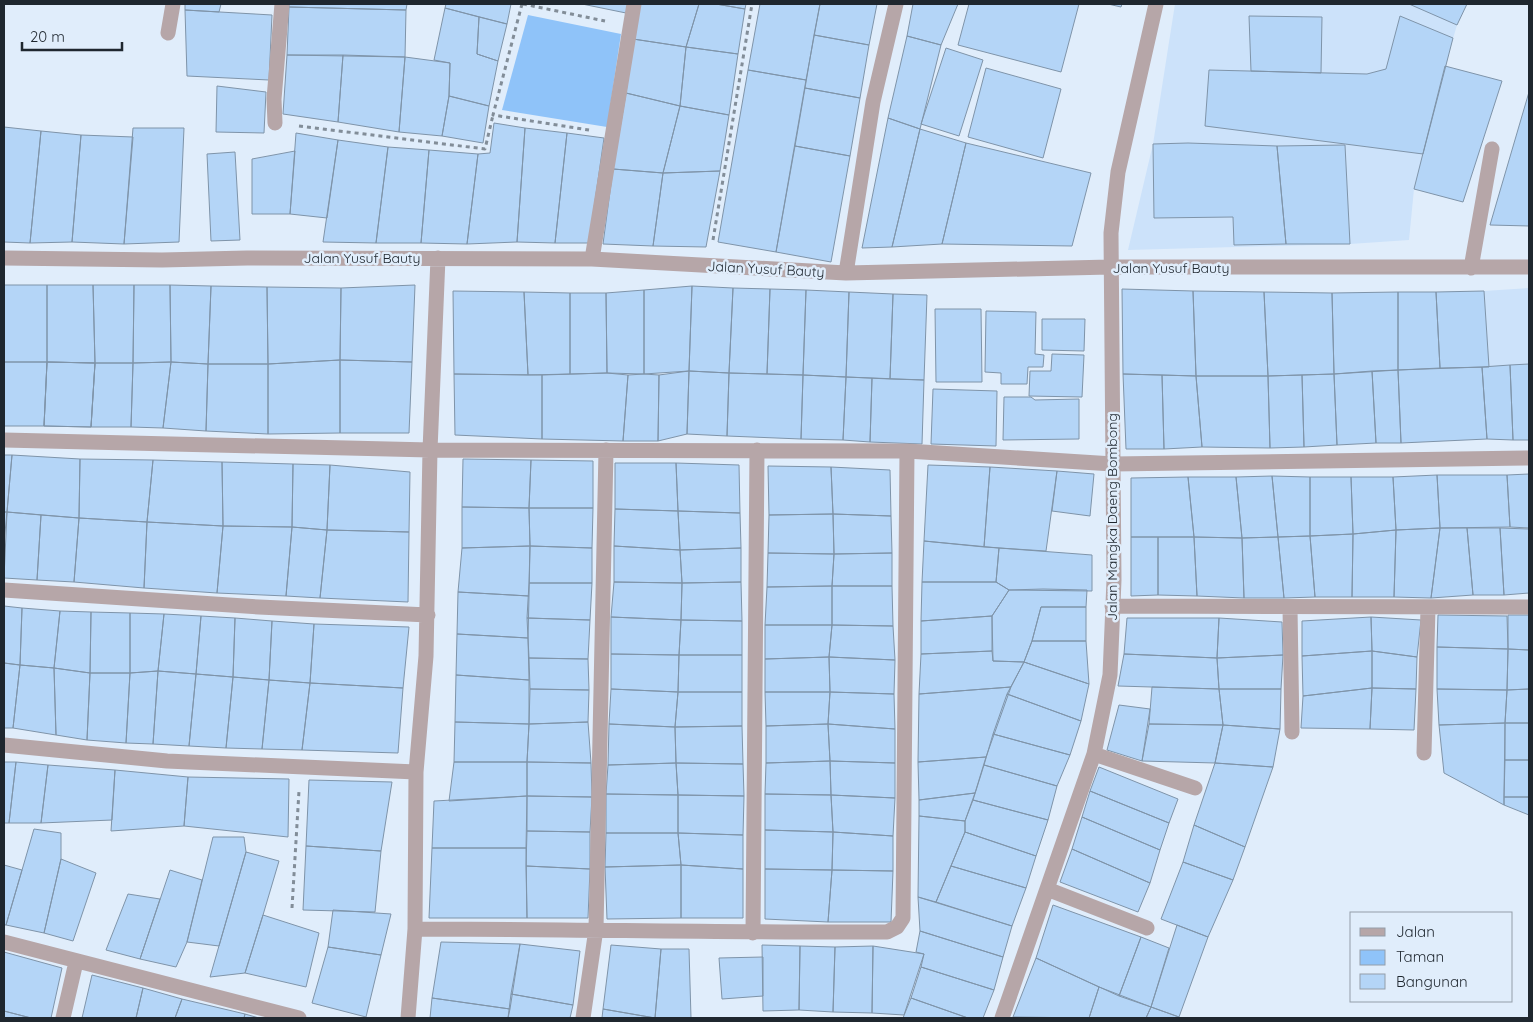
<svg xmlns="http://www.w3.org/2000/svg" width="1533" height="1022" font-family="Quicksand,sans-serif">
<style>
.built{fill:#cce2fa}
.green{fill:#8fc3f9}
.building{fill:#b4d5f7;stroke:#7f94a9}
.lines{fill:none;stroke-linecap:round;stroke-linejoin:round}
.path{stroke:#828d98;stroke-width:3;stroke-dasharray:4 4;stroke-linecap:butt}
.minor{stroke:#b6a6a8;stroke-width:15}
.labels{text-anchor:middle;stroke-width:5;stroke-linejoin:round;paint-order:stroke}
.street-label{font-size:14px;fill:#1f272f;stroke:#e0edfb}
</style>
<rect width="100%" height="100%" fill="#e0edfb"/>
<path class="built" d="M1175,4h292l-10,21 -12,41 -31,123 -5,51 -59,4 -222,6 25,-106z
M1529,288v76l-40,3 -5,-76z"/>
<path class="green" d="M528,15l93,19 -14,93 -105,-17z"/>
<path class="building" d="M185,4h36l-2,8 -34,-2z
M289,4h118l-1,6 -117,-3z
M446,4h65l-4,20 -62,-16z
M582,4h46l-2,9z
M639,4h60l-13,43 -53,-8z
M699,4h17l29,5 -7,45 -52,-7z
M716,4h30l-1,5z
M760,4h60l-14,76 -58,-10z
M820,4h57l-8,41 -55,-10z
M913,4h45l-17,41 -34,-9z
M969,4h110l-18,68 -103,-27z
M1108,4h14l-1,3z
M1409,4h58l-10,21z
M289,7l117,3 -1,47 -118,-2z
M445,8l34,9 -2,37 21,7 -9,45 -40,-10 1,-33 -16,-3z
M185,10l87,5 -3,65 -82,-4z
M1249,16l73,1 -1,56 -70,-2z
M1400,16l53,22 -30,116 -218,-28 4,-56 158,4 19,-5z
M479,17l28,7 -9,37 -21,-7z
M814,35l55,10 -9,53 -55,-10z
M907,36l34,9 -21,84 -32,-11z
M633,39l53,8 -6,59 -54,-13z
M686,47l52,7 -9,61 -49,-9z
M946,48l37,12 -24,76 -38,-12z
M287,55h56l-5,67 -55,-8z
M343,55l62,2 -6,75 -61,-10z
M405,57l45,6 -1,33 -7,40 -43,-4z
M1445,66l57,15 -39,121 -49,-13z
M986,68l75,21 -18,69 -75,-21z
M748,70l58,10 -30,172 -58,-10z
M217,86l49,6 -2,41 -48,-1z
M805,88l55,10 -10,58 -55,-10z
M1529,92v134l-39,-1z
M626,93l54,13 -17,67 -50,-4z
M449,96l40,10 -6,37 -41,-7z
M680,106l49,9 -9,56 -57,2z
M888,118l32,11 -28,118 -30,1z
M494,123l31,5 -8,114 -50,2 11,-90 12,-1z
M4,127l37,4 -11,112 -26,-1z
M133,128h51l-5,114 -55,2z
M525,128l42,5 -12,110 -38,-1z
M920,129l46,14 -24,101 -50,3z
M41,131l40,4 -9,107 -42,1z
M296,133l42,7 -11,78 -37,-4z
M567,133l37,5 -15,105h-34z
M81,135l52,2 -9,107 -52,-2z
M338,140l50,7 -12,96 -53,-1z
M966,143l125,30 -19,73 -130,-2z
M1188,143l89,3 9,98 -52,1 -1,-28 -79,1 -1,-74z
M1345,145l5,99h-64l-9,-98z
M795,146l55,10 -19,106 -55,-10z
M388,147l41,3 -8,93h-45z
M429,150l49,4 -11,90 -46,-1z
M295,151l-5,63h-38v-55z
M235,152l5,88 -29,1 -4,-87z
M613,169l50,4 -10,73 -50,-2z
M720,171l-14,76 -53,-1 10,-73z
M4,285h43v77h-43z
M47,285h46l2,78 -48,-1z
M93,285h41l-1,78h-38z
M134,285h36l1,77 -38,1z
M170,285l41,1 -3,78 -37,-2z
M415,285l-3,77 -72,-2 1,-72z
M211,286l56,1 1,77h-60z
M692,286l41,2 -4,85 -40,-2z
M692,286l-3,85 -45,3v-84z
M267,287l74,1 -1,72 -72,4z
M733,288l37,1 -3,85 -38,-1z
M770,289l36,1 -3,85 -36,-1z
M1122,289l71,2 3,85 -73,-2z
M644,290v84l-37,-1 -1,-80z
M806,290l43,2 -3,85 -43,-2z
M453,291l71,1 4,83 -74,-1z
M1193,291l71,1 4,84h-72z
M1484,291l5,76 -49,1 -4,-76z
M524,292l46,1v81l-42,1z
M849,292l44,2 -3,85 -44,-2z
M1264,292l68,1 2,81 -66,2z
M1398,292v78l-64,4 -2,-81z
M1398,292h38l4,76 -42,2z
M570,293h36l1,80 -37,1z
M893,294l34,1 -3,85 -34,-1z
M935,309h46l1,73h-46z
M986,311l50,1 -1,42 9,1 -1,12h-15l-1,17h-26v-11l-16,-1z
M1042,319h43l-1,32 -42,-1z
M1052,354l32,1 -2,42 -53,-1 1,-25h21z
M340,360l72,2 -3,71h-69z
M340,360v73l-72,1v-70z
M4,362h43l-3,64h-40z
M47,362l48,1 -4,64 -47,-1z
M47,362l48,1 -4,64 -47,-1z
M171,362l37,2 -2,67 -43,-3z
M171,362l-8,66 -32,-1 2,-64z
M95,363h38l-2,64h-40z
M208,364h60v70l-62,-3z
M1529,364v76h-16l-3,-75z
M1510,365l3,75 -26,-1 -5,-72z
M1482,367l5,72 -86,4 -3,-73z
M1398,370l3,73h-25l-4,-72z
M689,371l40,2 -2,63 -40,-2z
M689,371l-2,63 -29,7 1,-66z
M1372,371l4,72 -39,2 -3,-71z
M607,373l21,2 -5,66 -81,-2v-64z
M729,373l74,2 -2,64 -74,-3z
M454,374l88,1v64l-87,-4z
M644,374l15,1 -1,66h-35l5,-66z
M1123,374l39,1 2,74h-38z
M1334,374l3,71 -33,2 -2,-72z
M803,375l43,2 -3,63 -42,-1z
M1162,375l34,1 6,71 -38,2z
M1302,375l2,72 -34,1 -2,-72z
M1196,376h72l2,72 -68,-1z
M846,377l26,1 -2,64 -27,-2z
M872,378l52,2 -2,64 -52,-2z
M933,389l64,2 -1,55 -65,-2z
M1004,397h27l4,3 44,-1v40l-76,1z
M4,455h8l-5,57h-3z
M12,455l68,4 -1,59 -72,-6z
M80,459l73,1 -6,62 -68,-4z
M463,459l68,1 -2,48 -67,-1z
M153,460l69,2 1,64 -76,-4z
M531,460l62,1v47h-64z
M222,462l71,2 -1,63 -69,-1z
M615,463h61l2,48 -63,-2z
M676,463l63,2 1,48 -62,-2z
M293,464l37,1 -3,65 -35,-3z
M330,465l80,7 -1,60 -82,-2z
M928,465l62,2 -6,80 -60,-6z
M768,466l63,1 2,47 -64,1z
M831,467l59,3 1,46 -58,-2z
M990,467l67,4 -11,80 -62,-4z
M1057,471l37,3 -4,42 -38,-5z
M1529,474v54l-19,-1 -3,-52z
M1437,475l3,53 -44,2 -3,-53z
M1437,475h70l3,52 -70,1z
M1272,476l6,61 -36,1 -6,-61z
M1272,476l38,1v59l-32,1z
M1188,477l6,60h-63v-59z
M1188,477h48l6,61 -48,-1z
M1310,477h41l2,57 -43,2z
M1351,477h42l3,53 -43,4z
M462,507l67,1 1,38 -68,2z
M529,508h64l-1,40 -62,-2z
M615,509l63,2 2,39 -66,-4z
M678,511l62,2 1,35 -61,2z
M4,512h3l-3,31z
M7,512l34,3 -4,65 -33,-2z
M833,514l58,2 1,37 -58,1z
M833,514l1,40 -66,-1 1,-38z
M41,515l38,3 -5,64 -37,-2z
M79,518l68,4 -3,66 -70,-6z
M147,522l76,4 -6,67 -73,-5z
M223,526l69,1 -6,69 -69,-3z
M292,527l35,3 -7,68 -34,-2z
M1440,528l-9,70 -37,-1 2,-67z
M1440,528h27l6,67 -42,3z
M1467,528h33l4,67h-31z
M1500,528l29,1v64l-25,2z
M327,530l82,2 -1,70 -88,-4z
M1396,530l-2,67h-42l1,-63z
M1353,534l-1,63h-37l-5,-61z
M1310,536l5,61 -31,1 -6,-61z
M1131,537h27v58l-27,1z
M1158,537h36l3,59 -39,-1z
M1194,537l48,1 2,60 -47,-2z
M1278,537l6,61h-40l-2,-60z
M924,541l75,7 -3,34h-74z
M530,546l62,2v35h-63z
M530,546l-1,50 -71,-4 4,-44z
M614,546l66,4 2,33 -68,-1z
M741,548v34l-59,1 -2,-33z
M999,548l93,7v36l-83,-1 -13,-8z
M768,553l66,1 -2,32 -65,1z
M892,553v33h-60l2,-32z
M614,582l68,1 -1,37 -70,-3z
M741,582l1,39 -61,-1 1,-37z
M922,582h74l13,8 -17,26 -71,5z
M529,583h63l-2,37 -63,-2z
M832,586h60l1,40 -61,-1z
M832,586v39h-67l2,-38z
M1043,589l44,1 -1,17h-45l-9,34 -8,21 -31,-1 -1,-45 17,-26z
M458,592l71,4 -1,42 -71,-4z
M4,606l18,2 -2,57 -16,-2z
M1041,607h45v34h-54z
M22,608l38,3 -6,57 -34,-3z
M60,611l31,1 -1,61 -36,-5z
M91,612l39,1v60h-40z
M130,613l34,1 -6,57 -28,2z
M164,614l37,2 -5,58 -38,-3z
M1438,615l69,1 1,33 -71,-2z
M1508,615h21v35l-21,-1z
M201,616l34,2 -2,59 -37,-3z
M992,616v35l-71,3v-33z
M611,617l70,3 -2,35 -68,-1z
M1371,617l1,34 -70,5v-35z
M1371,617l50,3 -4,37 -45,-6z
M235,618l37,3 -3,59 -36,-3z
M527,618l63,2 -2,39 -59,-1z
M1127,618h92l-2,40 -93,-4z
M1219,618l63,4 1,33 -66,3z
M681,620l61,1v34h-63z
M272,621l42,3 -4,59 -41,-3z
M314,624l95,3 -6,61 -93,-5z
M765,625h67l-3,32 -64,2z
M832,625l61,1 2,34 -66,-3z
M457,634l71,4 1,42 -73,-5z
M1032,641h54l3,43 -65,-22z
M1437,647l71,2 -1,41 -70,-1z
M1508,649l21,1v39l-22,1z
M992,651l1,10 31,1 -13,25 -92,7 2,-40z
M1372,651v37l-69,8 -1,-40z
M1372,651l45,6 -1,32 -44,-1z
M611,654l68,1 -1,37 -67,-3z
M1124,654l93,4 2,31 -101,-3z
M679,655h63v37h-64z
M1283,655l-2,34h-62l-2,-31z
M829,657l66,3 -1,34 -64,-2z
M829,657l1,35h-65v-33z
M529,658l59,1 1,31 -59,-1z
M1024,662l65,22 -8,37 -74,-27z
M4,663l16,2 -7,63h-9z
M20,665l34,3 2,67 -43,-7z
M54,668l36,5 -3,67 -31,-5z
M158,671l38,3 -7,72 -36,-2z
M158,671l-5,73 -27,-1 4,-70z
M90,673h40l-4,70 -39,-3z
M196,674l37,3 -7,71 -37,-2z
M456,675l73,5v44l-74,-2z
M233,677l36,3 -7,69 -36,-1z
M269,680l41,3 -8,67 -40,-1z
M310,683l93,5 -5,65 -96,-3z
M1011,687l-25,70 -68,5 1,-68z
M1152,687l67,2 4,36 -74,-1z
M1372,688l-2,41 -69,-1 2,-32z
M1372,688l44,1 -2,41 -44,-1z
M530,689l59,1 -1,32 -59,2z
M611,689l67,3 -3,35 -66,-3z
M1219,689h62l-1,40 -57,-4z
M1437,689l70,1 -2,33 -66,2z
M1529,689v34h-24l2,-33z
M678,692h64v34l-67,1z
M765,692h65l-2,32 -62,2z
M830,692l64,2 1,35 -67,-5z
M1007,694l74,27 -11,34 -77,-21z
M1119,705l31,4 -8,52 -35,-11z
M455,722l74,2 -2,38h-73z
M588,722l3,41 -64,-1 2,-38z
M1505,723l-1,74v8l-60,-32 -5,-48z
M1505,723h24v37h-24z
M609,724l66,3 1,36 -68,2z
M828,724l67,5v34l-65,-2z
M828,724l2,37 -64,2v-37z
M1149,724l74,1 -8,38 -73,-2z
M1223,725l57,4 -7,38 -58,-4z
M742,726l1,38 -67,-1 -1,-36z
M993,734l77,21 -13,31 -73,-21z
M986,757l-11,36 -56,7 -1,-38z
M1505,760h24v37h-25z
M830,761l1,34 -66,-1 1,-31z
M830,761l65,2v35l-64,-3z
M4,762h12l-7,61h-5z
M16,762l32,3 -7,58h-32z
M454,762h73v34l-78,5z
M527,762l64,1 1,34 -65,-1z
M676,763l67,1 1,32 -66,-1z
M676,763l2,32 -72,-1 2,-29z
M1215,763l58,4 -28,80 -51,-22z
M48,765l67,5 -3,50 -71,3z
M984,765l73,21 -9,34 -75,-20z
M1099,767l79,32 -9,24 -79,-32z
M115,770l73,7 -4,49 -73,5z
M188,777l101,2 -1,58 -104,-11z
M309,780l83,2 -11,69 -75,-5z
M1090,791l79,32 -9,27 -78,-33z
M975,793l-10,28 -46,-5v-16z
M606,794l72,1v38h-72z
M765,794l66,1 2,37 -68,-2z
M678,795l66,1 -1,39 -65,-2z
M831,795l64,3 -2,38 -60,-4z
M527,796l65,1 -2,35 -63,-1z
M527,796l-1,52h-94l2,-47z
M1504,797h25v18l-25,-10z
M973,800l75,20 -12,36 -71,-24v-11z
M919,816l46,5v11l-29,70 -18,-5z
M1082,817l78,33 -10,33 -78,-34z
M1194,825l51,22 -12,33 -50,-18z
M34,829l27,4v26l-17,74 -38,-8z
M765,830l68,2 -1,38 -67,-1z
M527,831l63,1v37l-64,-3z
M833,832l60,4v35l-61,-1z
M965,832l71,24 -10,32 -75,-22z
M606,833h72l3,32 -76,2z
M678,833l65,2v34l-62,-4z
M213,837h31l2,15 -27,94 -32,-4z
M306,846l75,5 -6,61 -72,-2z
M432,848h94l1,70h-98z
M1072,849l78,34 -12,29 -78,-30z
M246,852l33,9 -16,54 -18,58 -35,4z
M61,859l35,14 -23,68 -29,-8z
M1183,862l50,18 -25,57 -47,-18z
M4,865l18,5 -16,55h-2z
M681,865l62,4v49h-62z
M681,865v53l-74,1 -2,-52z
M526,866l64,3 -2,49h-61z
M951,866l75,22 -14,38 -76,-24z
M765,869l67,1 -4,52 -63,-3z
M170,870l32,10 -15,62 -11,25 -36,-8z
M832,870l61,1 -2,51h-63z
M128,894l32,5 -20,60 -34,-9z
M918,897l94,29 -9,31 -83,-26z
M1053,905l88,32 -22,59 -83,-38z
M333,910l58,4 -10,41 -53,-8z
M263,915l56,18 -13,54 -61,-14z
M1177,925l31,12 -29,80 -28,-10z
M920,931l83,26 -9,33 -73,-23 3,-13 -8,-2z
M1141,937l28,11 -18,59 -32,-11z
M441,942l79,2 -10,65 -78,-11z
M520,944l60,7 -7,54 -62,-11z
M611,945l50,4 -6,69 -52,-9z
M762,945l38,1 -1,64 -36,1z
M800,946l35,1 -2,65 -34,-2z
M873,946l51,8 -20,61 -32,-2z
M873,946l-1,67 -39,-1 2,-65z
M328,947l53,8 -15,62 -54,-14z
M661,949h28l2,69h-36z
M4,952l58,16 -11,50h-20l-27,-7z
M763,957v39l-41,3 -3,-41z
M1036,958l63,29 -10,31 -76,-1z
M921,967l73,23 -11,28h-15l-57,-20z
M92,975l51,13 -7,30h-54z
M1099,987l52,20 -5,11h-57z
M143,988l39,11 -7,19h-39z
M511,994l62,11 -3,13h-62z
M432,998l78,11 -2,9h-78z
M911,998l57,20h-65z
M182,999l63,15 -1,4h-69z
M1151,1007l28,10 -1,1h-32z
M603,1009l52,9h-53z
M4,1011l27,7h-27z
M245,1014l14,4h-15z"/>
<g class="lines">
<path class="path" d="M522,4l-29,111 96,15
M523,4l82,17
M299,126l186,23 8,-34
M713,240l39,-236
M292,908l7,-117"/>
<path class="minor" d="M168,33l5,-29
M275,123l-1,-24 8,-95
M4,258l158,2 85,-2 345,1 254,14 264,-6h419
M592,259l42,-255
M1471,268l21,-119
M846,273l27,-171 23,-98
M4,440l426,10 477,1 206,13 416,-6
M4,590l255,17 169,8
M1112,606l417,1
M1290,608l2,124
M4,745l163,16 249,11
M1424,753l4,-145
M1094,754l101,34
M1047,889l100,39
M415,929c157,0 315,4 472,3l10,-5 6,-9 4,-467
M753,933l4,-483
M4,942l295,76
M63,1018l13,-56
M408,1018l7,-89 1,-157 10,-116 4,-206 8,-192
M583,1018l13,-89 10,-479
M1002,1018l92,-264 16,-79 4,-95 -3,-347 7,-61 38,-168"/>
</g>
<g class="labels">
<g class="street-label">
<text x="362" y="263">Jalan Yusuf Bauty</text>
<text x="1171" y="273">Jalan Yusuf Bauty</text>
<text transform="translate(766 269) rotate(3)" y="5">Jalan Yusuf Bauty</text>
<text transform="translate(1112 517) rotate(-90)" y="5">Jalan Mangka Daeng Bombong</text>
</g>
</g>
<rect width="1533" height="1022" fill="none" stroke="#1f272f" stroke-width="10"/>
<rect x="1350" y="912" width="162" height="90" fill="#e0edfb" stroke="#939ea9"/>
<rect x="1360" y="928" width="25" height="8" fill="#b6a6a8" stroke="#939ea9"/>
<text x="1396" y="937" font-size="15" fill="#1f272f">Jalan</text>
<rect x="1360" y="950" width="25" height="15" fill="#8fc3f9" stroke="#939ea9"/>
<text x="1396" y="962" font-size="15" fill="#1f272f">Taman</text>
<rect x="1360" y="974" width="25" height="15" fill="#b4d5f7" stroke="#939ea9"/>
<text x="1396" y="987" font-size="15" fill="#1f272f">Bangunan</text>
<path d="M22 42v8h100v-8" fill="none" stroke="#1f272f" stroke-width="2.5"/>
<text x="30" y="42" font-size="15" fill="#1f272f" stroke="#e0edfb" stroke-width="4" paint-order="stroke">20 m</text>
</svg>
